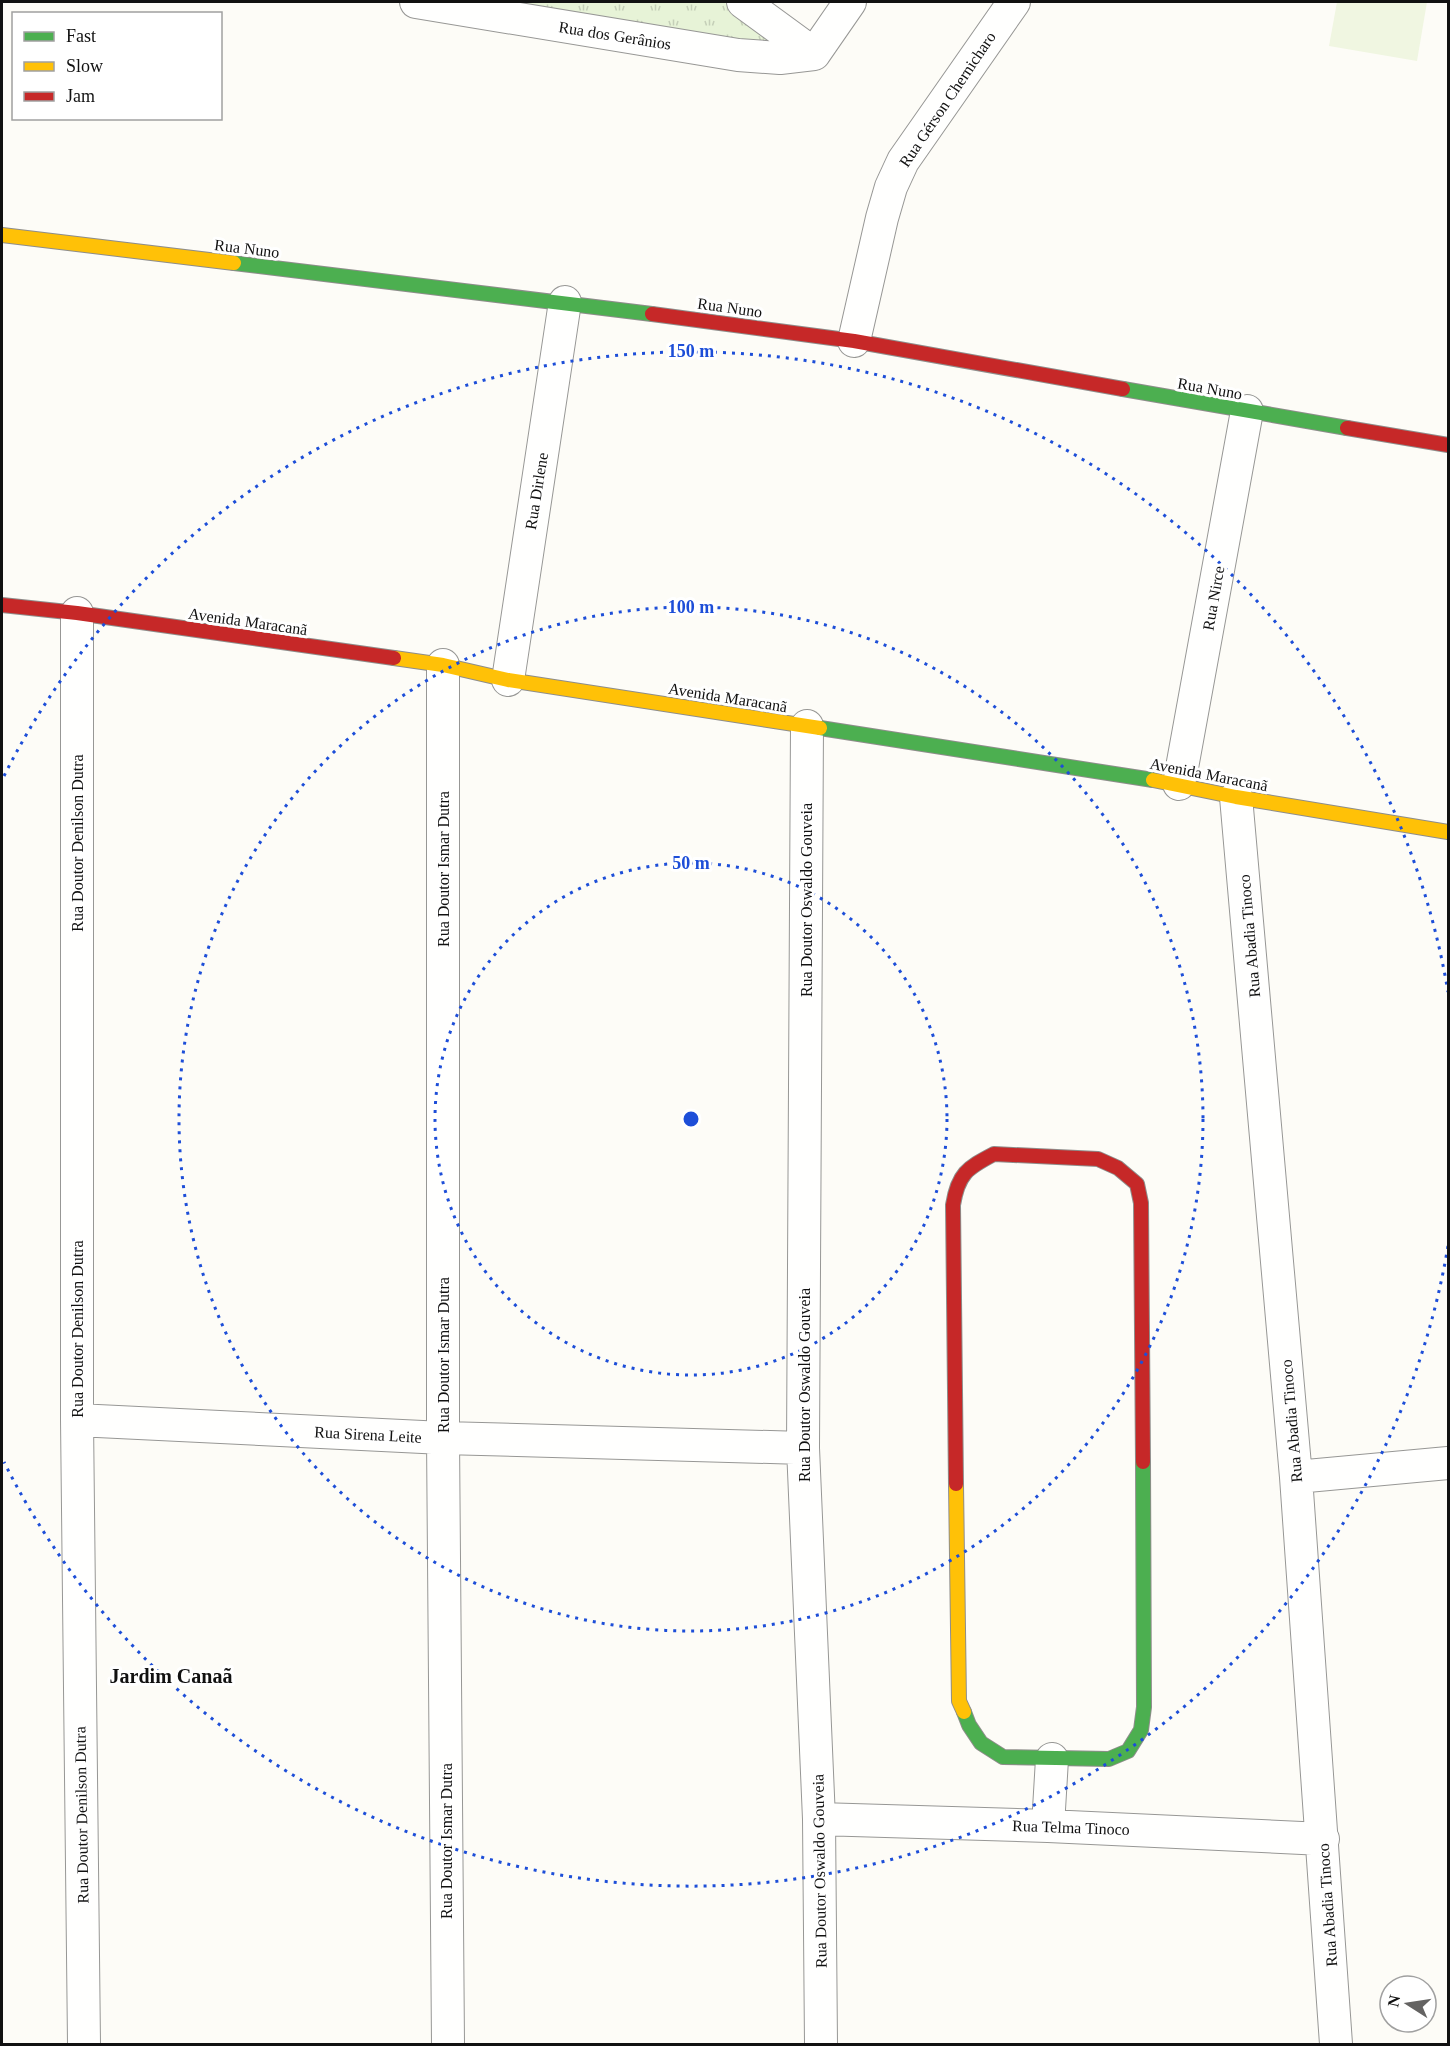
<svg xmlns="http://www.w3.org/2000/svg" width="1450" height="2046" font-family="Georgia,serif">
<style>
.park{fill:url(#park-tufts)}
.pitch{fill:#f0f6e1}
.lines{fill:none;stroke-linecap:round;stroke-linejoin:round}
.street-casing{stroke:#979795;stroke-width:34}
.fast-casing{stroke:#8e8d8b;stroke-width:16}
.slow-casing{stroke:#8e8d8b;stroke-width:16}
.jam-casing{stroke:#8e8d8b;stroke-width:16}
.street{stroke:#fffffe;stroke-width:32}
.fast{stroke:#4caf50;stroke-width:14}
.slow{stroke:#ffc107;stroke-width:14}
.jam{stroke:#c62828;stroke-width:14}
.ring{fill:none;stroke:#1d4ed8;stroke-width:3;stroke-dasharray:3 6}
.labels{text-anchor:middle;stroke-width:6;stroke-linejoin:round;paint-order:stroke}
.street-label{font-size:16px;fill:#111;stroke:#fff}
.quarter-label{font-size:20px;font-weight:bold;fill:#111;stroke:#fff}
.centre{fill:#1d4ed8;stroke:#fff;stroke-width:3}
.ring-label{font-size:18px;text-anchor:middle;font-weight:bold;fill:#1d4ed8;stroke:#fff;stroke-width:6;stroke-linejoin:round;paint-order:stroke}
</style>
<defs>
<pattern id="park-tufts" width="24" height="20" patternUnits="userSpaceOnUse" patternTransform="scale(1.5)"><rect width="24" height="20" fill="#e7f3d7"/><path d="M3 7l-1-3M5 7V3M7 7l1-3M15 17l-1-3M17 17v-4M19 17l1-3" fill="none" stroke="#c5cfb8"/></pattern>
</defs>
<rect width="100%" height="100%" fill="#fdfcf7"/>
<path class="park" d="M474,2h250l72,54z"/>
<path class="pitch" d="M1337,2h90l-10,59 -88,-15z"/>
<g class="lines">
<g class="street-casing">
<path id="street" d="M416,2l322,53 42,3 34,-4
M743,2l71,52
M814,54l36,-52
M854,341l28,-123 9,-31 12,-26 111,-159
M77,613v807l7,624
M443,665v773l5,606
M508,680l57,-378
M807,726l-4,722 16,371 2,225
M1179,784l68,-373
M1236,797l60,680 40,567
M77,1420l366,18 360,10
M1296,1477l152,-14
M819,1819l229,7 275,13
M1048,1826l4,-67"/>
</g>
<g class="fast-casing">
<path id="fast" d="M234,263l418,51
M1123,389l224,39
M820,728l333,52
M964,1712l5,13 12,18 22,14 106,2 19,-8 13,-21 3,-23 -1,-245"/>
</g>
<g class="slow-casing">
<path id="slow" d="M2,235l232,28
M394,658l49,7 65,15 312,48
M1153,780l83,17 212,35
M956,1484l3,217 5,11"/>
</g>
<g class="jam-casing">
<path id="jam" d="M652,314l202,27 269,48
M1347,428l101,17
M2,605l75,8 317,45
M994,1154l104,5 20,9 19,16 4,19 2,259
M956,1484l-3,-279c5,-31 14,-37 41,-51"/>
</g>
<use href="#street" class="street"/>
<use href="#fast" class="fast"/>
<use href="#slow" class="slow"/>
<use href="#jam" class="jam"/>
</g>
<g class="ring">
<circle cx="691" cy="1119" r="256"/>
<circle cx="691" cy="1119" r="512"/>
<path d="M1448 1246A768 768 0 0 1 4 1462M4 776A768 768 0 0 1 1448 992"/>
</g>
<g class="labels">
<g class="street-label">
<text transform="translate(615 35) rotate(9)" y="6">Rua dos Gerânios</text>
<text transform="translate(947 99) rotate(-56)" y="6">Rua Gérson Chernicharo</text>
<text transform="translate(247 248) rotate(7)" y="6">Rua Nuno</text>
<text transform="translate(730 307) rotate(8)" y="6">Rua Nuno</text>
<text transform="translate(1210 388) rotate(10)" y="6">Rua Nuno</text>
<text transform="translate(536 491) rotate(-81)" y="6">Rua Dirlene</text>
<text transform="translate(1213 598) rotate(-80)" y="6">Rua Nirce</text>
<text transform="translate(248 621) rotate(8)" y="6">Avenida Maracanã</text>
<text transform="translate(728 697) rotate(9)" y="6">Avenida Maracanã</text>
<text transform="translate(1209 774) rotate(11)" y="6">Avenida Maracanã</text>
<text transform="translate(77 843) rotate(-90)" y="6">Rua Doutor Denilson Dutra</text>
<text transform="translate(443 869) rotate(-90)" y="6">Rua Doutor Ismar Dutra</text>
<text transform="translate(806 900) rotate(-90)" y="6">Rua Doutor Oswaldo Gouveia</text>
<text transform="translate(1249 936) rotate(-95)" y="6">Rua Abadia Tinoco</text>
<text transform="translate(77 1329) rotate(-90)" y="6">Rua Doutor Denilson Dutra</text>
<text transform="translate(443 1355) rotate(-90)" y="6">Rua Doutor Ismar Dutra</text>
<text transform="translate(804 1385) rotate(-90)" y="6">Rua Doutor Oswaldo Gouveia</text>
<text transform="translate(1291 1421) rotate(-95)" y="6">Rua Abadia Tinoco</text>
<text transform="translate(368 1434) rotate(3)" y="6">Rua Sirena Leite</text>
<text transform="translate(81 1815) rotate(-91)" y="6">Rua Doutor Denilson Dutra</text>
<text transform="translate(1071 1827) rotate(2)" y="6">Rua Telma Tinoco</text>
<text transform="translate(446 1841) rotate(-90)" y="6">Rua Doutor Ismar Dutra</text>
<text transform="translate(819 1871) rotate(-91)" y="6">Rua Doutor Oswaldo Gouveia</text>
<text transform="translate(1327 1905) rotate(-94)" y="6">Rua Abadia Tinoco</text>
</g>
<g class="quarter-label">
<text x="171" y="1683">Jardim Canaã</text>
</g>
</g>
<circle cx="691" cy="1119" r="9" class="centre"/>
<g class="ring-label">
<text x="691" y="357">150 m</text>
<text x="691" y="613">100 m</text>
<text x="691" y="869">50 m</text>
</g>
<rect width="1450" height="2046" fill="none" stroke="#111111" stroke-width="6"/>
<rect x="12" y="12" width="210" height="108" fill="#ffffff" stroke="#a0a0a0" stroke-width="1.5"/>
<rect x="24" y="32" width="30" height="9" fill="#4caf50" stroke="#a0a0a0" stroke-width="1.5"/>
<text x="66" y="42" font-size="18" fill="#111111">Fast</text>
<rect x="24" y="62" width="30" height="9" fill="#ffc107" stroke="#a0a0a0" stroke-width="1.5"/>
<text x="66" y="72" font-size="18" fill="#111111">Slow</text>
<rect x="24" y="92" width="30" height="9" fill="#c62828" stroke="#a0a0a0" stroke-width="1.5"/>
<text x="66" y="102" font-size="18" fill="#111111">Jam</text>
<g transform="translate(1408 2004) rotate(282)"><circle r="28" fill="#ffffff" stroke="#a0a0a0" stroke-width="1.5"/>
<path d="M0-4.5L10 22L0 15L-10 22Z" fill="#646362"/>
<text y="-9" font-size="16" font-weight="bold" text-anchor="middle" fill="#111111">N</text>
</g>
</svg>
